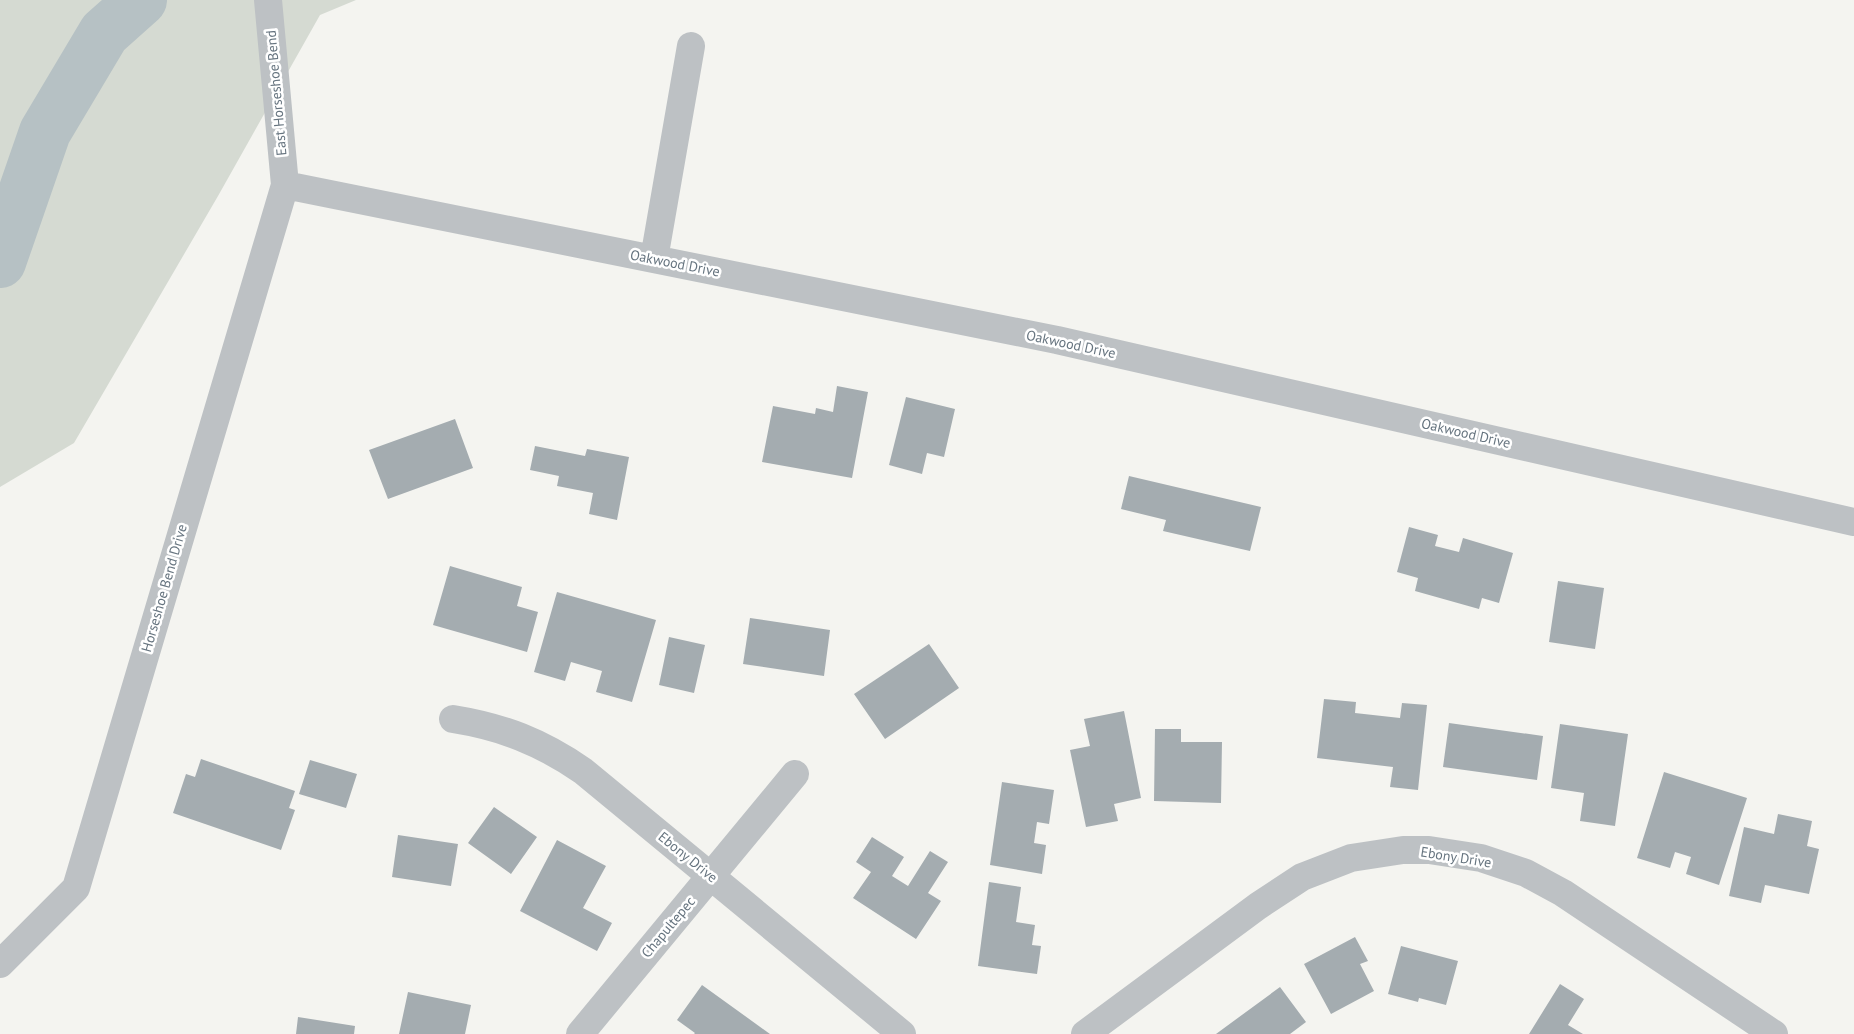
<svg xmlns="http://www.w3.org/2000/svg" width="1854" height="1034" font-family="'PT Sans',sans-serif">
<style>
.green{fill:#d5dad2}
.lines{fill:none;stroke-linecap:round;stroke-linejoin:round}
.river{stroke:#b6c1c4;stroke-width:52}
.building{fill:#a4acb0}
.minor{stroke:#bdc1c4;stroke-width:28}
.labels{text-anchor:middle;stroke-width:5;stroke-linejoin:round;paint-order:stroke}
.street-label{font-size:14px;fill:#66747f;stroke:#fff}
</style>
<rect width="100%" height="100%" fill="#f4f4f0"/>
<path class="green" d="M0,0h356l-36,15 -102,181 -144,247 -74,44z"/>
<g class="lines">
<path class="river" d="M0,262l45,-130 59,-99 37,-33"/>
</g>
<path class="building" d="M837,386l31,6 -16,86 -90,-16 11,-56 42,8 1,-6 17,4z
M906,397l49,12 -11,48 -17,-4 -5,21 -33,-9z
M455,419l18,49 -85,31 -19,-49z
M535,446l50,10 2,-7 42,8 -12,63 -28,-6 4,-21 -36,-7 2,-10 -29,-6z
M1129,476l132,31 -11,44 -87,-20 3,-11 -45,-11z
M1409,527l29,8 -3,11 24,6 4,-14 50,15 -14,50 -17,-5 -3,11 -64,-18 3,-13 -21,-6z
M450,566l72,21 -5,19 21,6 -11,40 -94,-27z
M1558,581l46,7 -9,61 -46,-7z
M557,592l99,28 -24,82 -36,-10 6,-21 -31,-9 -6,19 -31,-9z
M750,618l80,12 -6,46 -81,-12z
M669,637l36,8 -11,48 -35,-8z
M929,644l30,44 -74,51 -31,-45z
M1324,699l32,3 -1,11 45,5 2,-15 25,2 -9,85 -28,-3 3,-20 -76,-9z
M1124,711l17,87 -27,6 4,17 -32,6 -16,-77 20,-4 -6,-27z
M1449,723l94,13 -6,44 -94,-13z
M1560,724l68,10 -13,92 -35,-5 4,-28 -33,-5z
M1155,729h26v13h41l-1,61 -67,-2z
M201,759l94,32 -6,17 6,2 -14,40 -108,-37 13,-39 9,3z
M310,760l47,14 -11,34 -47,-14z
M1664,772l83,26 -28,87 -33,-11 5,-17 -16,-5 -5,16 -33,-10z
M1002,782l52,8 -5,34 -12,-2 -3,21 12,2 -4,29 -52,-9z
M494,807l43,30 -26,37 -43,-31z
M1778,814l34,7 -5,25 12,3 -10,45 -44,-9 -4,18 -32,-7 15,-69 30,7z
M398,835l60,9 -7,42 -59,-9z
M872,837l32,20 -12,19 16,10 22,-35 18,11 -20,31 13,8 -25,38 -63,-41 18,-26 -15,-10z
M557,840l49,26 -23,42 29,15 -15,28 -77,-40z
M989,882l32,5 -5,35 19,3 -3,20 9,1 -4,28 -59,-8z
M1355,937l13,24 -8,3 14,27 -43,23 -27,-50z
M1401,946l57,15 -12,44 -27,-7 -1,4 -30,-8z
M1560,984l24,15 -16,26 15,9h-54z
M702,985l68,49h-76l1,-1 -18,-13z
M1280,987l26,35 -16,12h-74z
M408,992l63,13 -6,29h-66z
M298,1017l57,9 -1,8h-58z"/>
<g class="lines">
<path class="minor" d="M285,185l772,155 797,182
M654,259l37,-213
M453,719c50,8 88,23 130,52l319,263
M0,964l76,-76 209,-703 -17,-185
M580,1034l215,-260
M1085,1034l173,-128 44,-29 49,-19 52,-8h26l52,8 45,15 37,20 211,141"/>
</g>
<g class="labels">
<g class="street-label">
<text transform="translate(276 93) rotate(-95)" y="5">East Horseshoe Bend</text>
<text transform="translate(675 263) rotate(11)" y="5">Oakwood Drive</text>
<text transform="translate(1071 344) rotate(12)" y="5">Oakwood Drive</text>
<text transform="translate(1466 433) rotate(13)" y="5">Oakwood Drive</text>
<text transform="translate(164 588) rotate(-74)" y="5">Horseshoe Bend Drive</text>
<text transform="translate(688 857) rotate(39)" y="5">Ebony Drive</text>
<text transform="translate(1456 857) rotate(9)" y="5">Ebony Drive</text>
<text transform="translate(668 927) rotate(-50)" y="5">Chapultepec</text>
</g>
</g>
</svg>
